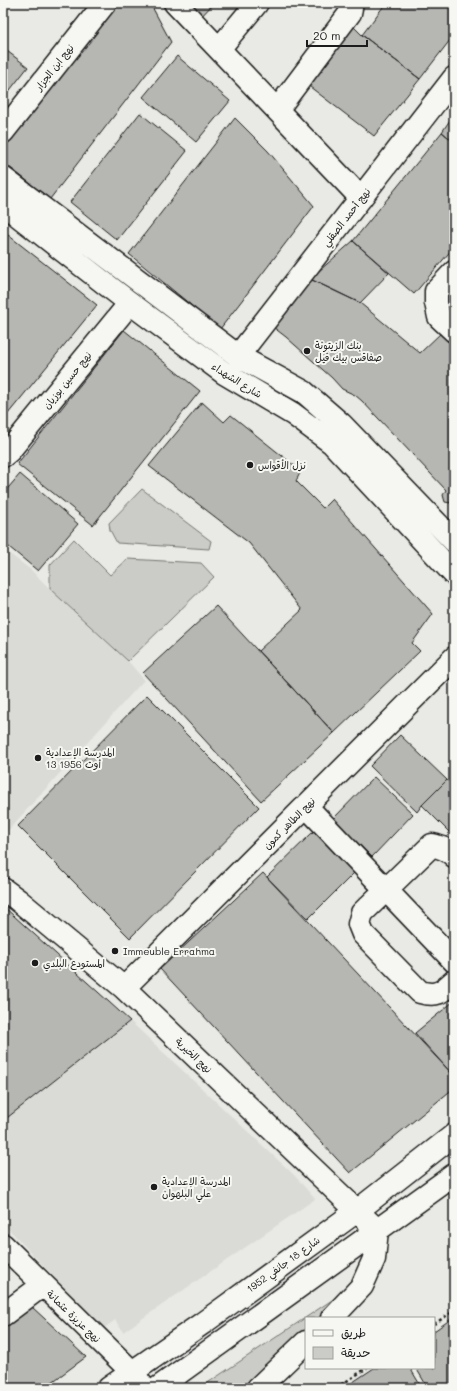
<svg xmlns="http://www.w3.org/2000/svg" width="457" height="1391" font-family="Mali,'Playpen Sans Arabic',sans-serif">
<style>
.built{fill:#dadad6}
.green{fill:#cbcbc7;stroke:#747472}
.building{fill:#b6b6b3;stroke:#1c1c1c}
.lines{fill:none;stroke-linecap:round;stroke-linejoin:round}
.minor-casing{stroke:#1c1c1c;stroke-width:25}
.major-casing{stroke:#1c1c1c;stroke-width:25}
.path{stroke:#1c1c1c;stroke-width:2.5;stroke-dasharray:3 3;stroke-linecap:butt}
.minor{stroke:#f6f6f2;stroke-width:22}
.major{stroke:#f6f6f2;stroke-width:22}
.poi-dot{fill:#1c1c1c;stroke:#f6f6f2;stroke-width:1.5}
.labels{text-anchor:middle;stroke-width:4;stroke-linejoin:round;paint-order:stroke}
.street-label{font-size:10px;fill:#1c1c1c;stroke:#f6f6f2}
.poi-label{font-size:10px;fill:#1c1c1c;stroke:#f6f6f2;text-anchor:start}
</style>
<rect width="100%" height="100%" fill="#e9e9e5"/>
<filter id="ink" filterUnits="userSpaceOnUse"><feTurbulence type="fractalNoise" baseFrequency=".025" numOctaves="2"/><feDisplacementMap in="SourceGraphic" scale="8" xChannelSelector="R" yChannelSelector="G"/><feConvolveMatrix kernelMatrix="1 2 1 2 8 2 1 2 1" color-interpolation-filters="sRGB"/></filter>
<g filter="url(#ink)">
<path class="built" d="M3,549l28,21 19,19 78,72 16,19 -141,156z
M130,1021l164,154 21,24 -192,133 -8,-12 -12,9 -100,-106v-102z"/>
<path class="green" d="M142,489l69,52 -2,8 -92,-6 -7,-13 -1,-7z
M74,539l36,36 18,-16 73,4 13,14 -86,84 -78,-72v-24z
M344,1292l-26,26h-12v11l-61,59h-45z"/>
<path class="building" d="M114,3h36l21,39 -121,157 -47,-37v-16z
M188,3h26l-16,17z
M386,3h68v32l-34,44 -58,-44z
M347,20l15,15 58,44 -46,57 -73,-56z
M3,48l25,19 -25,32z
M177,56l53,45 -34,41 -53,-45z
M140,113l47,38 -70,89 -47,-38z
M454,114v28l-12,-10z
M235,118l33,33 46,55 -94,123 -91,-75z
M442,132l12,10v105l-40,47 -61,-53z
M3,231l94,74 -94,115z
M353,241l36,32 -29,30 -50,-24z
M310,279l50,24 60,50 21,-20 13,12v155l-3,3 -6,-1 -2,-7 3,-5 -84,-89 -7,-6 -13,-6 -10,-11 -46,-41 -13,-10z
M124,330l76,61 -107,134 -76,-61z
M202,402l22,20 7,-7 70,56 -5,10 27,27 9,-9 101,115 -21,29 8,8 -86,82 -76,-82 44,-41 -53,-67 -100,-77z
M20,474l58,50 -40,47 -35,-29v-48z
M216,606l118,127 -73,68 -118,-128z
M147,695l112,112 -129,131 -112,-112z
M400,735l47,45 -25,25 -5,7 -47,-46z
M374,777l39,37 -41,43 -39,-38z
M447,780l7,7v50l-32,-32z
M314,831l41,41 -47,47 -41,-42z
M263,873l191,203v12l-104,85 -190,-204z
M3,906l127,115 -127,100z
M454,1001v75l-39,-43z
M32,1307l54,50 -42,31h-41v-60z
M454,1317v69l-5,2h-21l-12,-20h18v-37z
M374,1368h36l12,20h-78z"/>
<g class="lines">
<g class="minor-casing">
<path id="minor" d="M175,3l186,195
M219,49l38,-46
M277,110l73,-97 2,-10
M3,132l102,-129
M454,272l-18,19v12l3,14 15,14
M238,356l216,-278
M3,456l6,-5 121,-148
M306,806l148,155
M454,856c-6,-7 -14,-9 -22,-11l-70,68 -3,11 4,10 57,58c17,5 22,0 34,-11
M3,889l15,11 106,88 253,242 -3,29 -12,27 -30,32
M124,988l330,-330
M3,1245l129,127 12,16
M3,1315l40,-30
M258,1388l48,-46"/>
</g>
<g class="major-casing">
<path id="major" d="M3,178l235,178 66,36 37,32 113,117
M3,204l127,99 94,70 69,41 39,29 122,131
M109,1388l94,-65 154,-112 97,-76
M158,1388l296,-213"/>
</g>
<path class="path" d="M434,1324l20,-13
M336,1388l31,-20"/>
<use href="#minor" class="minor"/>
<use href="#major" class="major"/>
</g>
</g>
<g class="poi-dot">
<circle cx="307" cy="351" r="4"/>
<circle cx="250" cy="465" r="4"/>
<circle cx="38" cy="758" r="4"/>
<circle cx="115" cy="951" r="4"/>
<circle cx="35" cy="963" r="4"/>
<circle cx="154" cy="1187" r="4"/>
</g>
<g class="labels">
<g class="street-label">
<text transform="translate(54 67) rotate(-52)" y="4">نهج ابن الجزار</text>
<text transform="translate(346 217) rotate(-52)" y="4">نهج أحمد الصقلي</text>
<text transform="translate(67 380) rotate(-51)" y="4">نهج حسين بوزيان</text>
<text transform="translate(237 380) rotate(32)" y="4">شارع الشهداء</text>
<text transform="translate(289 823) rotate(-45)" y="4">نهج الطاهر كمون</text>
<text transform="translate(194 1055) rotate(44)" y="4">نهج الخيرية</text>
<text transform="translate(283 1264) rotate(-36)" y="4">شارع 18 جانفي 1952</text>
<text transform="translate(74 1316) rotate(44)" y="4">نهج عزيزة عثمانة</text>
</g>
<g class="poi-label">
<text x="315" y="349">بنك الزيتونة<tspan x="315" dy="12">صفاقس بيك فيل</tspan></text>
<text x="258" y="469">نزل الأقواس</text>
<text x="46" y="756">المدرسة الإعدادية<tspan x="46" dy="12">13 أوت 1956</tspan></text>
<text x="123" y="955">Immeuble Errahma</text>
<text x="43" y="967">المستودع البلدي</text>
<text x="162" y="1185">المدرسة الإعدادية<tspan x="162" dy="12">علي البلهوان</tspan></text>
</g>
</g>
<rect width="457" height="1391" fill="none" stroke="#f6f6f2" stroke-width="16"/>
<rect x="8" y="8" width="441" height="1375" fill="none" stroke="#1c1c1c" stroke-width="1.5" filter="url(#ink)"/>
<rect x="305" y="1317" width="130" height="52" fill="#f6f6f2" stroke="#9f9f9c"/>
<rect x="313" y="1330" width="20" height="6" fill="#f6f6f2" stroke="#9f9f9c"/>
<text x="341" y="1337" font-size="12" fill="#1c1c1c">طريق</text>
<rect x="313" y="1347" width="20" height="12" fill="#cbcbc7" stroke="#9f9f9c"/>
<text x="341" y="1357" font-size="12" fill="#1c1c1c">حديقة</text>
<path d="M307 40v6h60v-6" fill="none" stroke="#1c1c1c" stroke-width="2"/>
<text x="313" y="40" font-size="12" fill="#1c1c1c" stroke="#f6f6f2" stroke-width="3" paint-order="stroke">20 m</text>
</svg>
